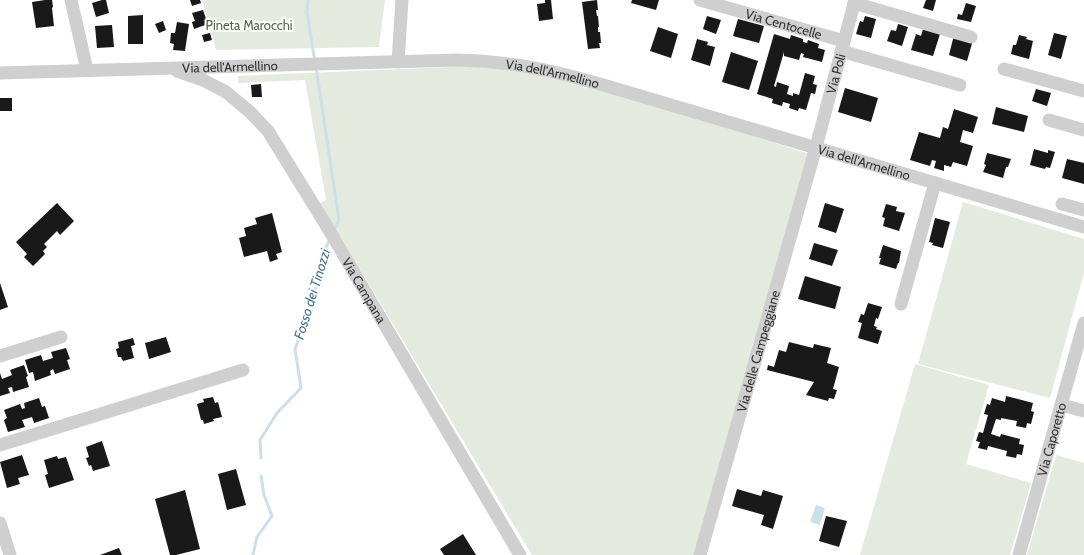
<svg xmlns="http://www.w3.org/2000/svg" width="1084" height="555" font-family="Cabin,sans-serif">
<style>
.green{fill:#e5eade}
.water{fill:#cddfe9}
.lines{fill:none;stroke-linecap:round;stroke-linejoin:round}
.stream{stroke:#cddfe9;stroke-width:3}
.building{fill:#191919}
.minor{stroke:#cfcfcf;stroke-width:13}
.labels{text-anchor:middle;stroke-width:4;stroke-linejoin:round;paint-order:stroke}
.street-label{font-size:13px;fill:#323232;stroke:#fff}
.park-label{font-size:13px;fill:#566a42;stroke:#fff}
.water-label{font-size:14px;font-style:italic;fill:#45738e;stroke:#fff}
</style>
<rect width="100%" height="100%" fill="#fff"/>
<path class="green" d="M202,0h183l-6,47 -163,3z
M496,65l78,12 235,77 -112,401h-165l-212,-352 6,-3 -21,-120 -67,3v-7z
M963,202l121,37v34l-34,125 -132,-34z
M915,364l74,21 -23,79 65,19 -21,72h-150z
M1056,455l28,8v92h-57z"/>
<path class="water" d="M816,505l9,3 -5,17 -10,-3z"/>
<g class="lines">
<path class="stream" d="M308,0l-1,13 8,49
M316,67l23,153 -5,11
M261,458l-1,-18 17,-27 24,-25 -6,-39 18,-49 10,-47 7,-14
M253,555l4,-18 15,-21 -8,-21 -3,-19"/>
</g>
<path class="building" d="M45,0h7l1,7 -1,1 2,18 -18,2 -4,-26z
M102,0h4l3,13 -13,4 -4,-14z
M190,0h10l1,3 -9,3z
M545,0h6l2,19 -14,2 -2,-17 8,-1z
M597,0l1,10h-2l1,6h1l1,11h-1v5h2l1,11h-2l1,5 -12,1 -6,-47z
M632,0h27l-3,10 -25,-7z
M926,0h10l-3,11 -10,-3z
M966,3l10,3 -5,16 -14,-3 1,-5 4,1z
M203,10l5,14 -14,5 -2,-7 3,-1 -3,-8z
M143,15v29h-15v-28z
M707,16l14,4 -5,14 -13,-5z
M865,16l11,3 -5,19 -15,-4 4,-13 3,1z
M738,19l26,7 -5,17 -26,-7z
M163,21l3,9 -7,3 -4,-9z
M177,22l12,2 -4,27 -12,-1 1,-6 -4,-1 1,-10h4z
M898,24l10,3 -6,19 -15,-5 4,-11 5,1z
M112,25l2,22 -17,1 -2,-22z
M658,27l20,7 -7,24 -21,-7z
M923,29l17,5 -7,22 -22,-6 5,-16 5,2z
M210,33l2,7 -8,2 -2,-7z
M1054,33l13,3 -6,23 -13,-4z
M774,34l16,5 1,-4 12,4v3l4,1 1,-3 11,4 -1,4 7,2 -3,12 -19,-5 1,-3 -3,-1 -2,7 -15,-4v-4l-10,34 2,1 1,-5 12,4 -2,8 6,2v-3l6,2 6,-22 10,3 -2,8 4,1 -2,9 -4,-1 -5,17 -7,-2 -1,3 -9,-3 1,-4 -7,-2 -1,4 -10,-3 1,-4 -16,-5z
M954,35l19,5 -6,21 -18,-6z
M1019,35l8,2 -1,2 7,2 -4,18 -18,-5 2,-9h3z
M697,39l11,3 -1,3 8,2 -5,19 -19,-6z
M731,52l27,9 -9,29 -27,-8z
M261,84l1,13h-10l-1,-12z
M845,88l33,10 -7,24 -33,-10z
M1036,89l15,4 -4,13 -15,-5z
M0,98h12v13h-12z
M996,107l32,9 -4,16 -32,-8z
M954,109l24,8 -5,16 -10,-3 -3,12 13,4 -6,20 -14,-4 -2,5 -7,-2v6l-10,-3 2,-7 -4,-1 -2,6 -20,-6 9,-28 21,6 3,-11 5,2z
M1034,149l14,4v-3l7,2 -5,16 -4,-1 -1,2 -15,-4z
M987,153l24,6 -3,8h-2l-3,11 -20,-6 3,-7 -2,-1z
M1067,159l17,4v21l-22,-6z
M57,203l17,18 -14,14 -3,-4 -13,13 3,3 -4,4 2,3 -12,12 -9,-9 3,-3 -11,-12z
M825,203l19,6 -8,24 -18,-6z
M886,204l11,3 -1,4 9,2 -6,18 -16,-5 2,-8 -3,-1z
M272,213l10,39 -6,2 2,5 -8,3 -3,-11 -23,6 -5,-19 7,-2 -2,-8 13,-4 -2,-6z
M935,218l15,4 -7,26 -11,-3 1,-2 -4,-1z
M814,243l24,7 -6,16 -23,-7z
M883,245l18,6 -2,12h-1l-2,6 -17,-5 2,-6h-2z
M805,276l36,11 -6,22 -37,-10z
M0,283l8,24 -8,3z
M868,303l14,4 -4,12 -2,-1 -2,8 3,1 -1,2 6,2 -4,13 -20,-6 4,-15 -4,-1 3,-8 3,1z
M166,337l5,15 -22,7 -4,-16z
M133,338l2,7 -4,1 3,12 -11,3 -2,-4h-3l-2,-8 3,-1 -1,-6z
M789,342l24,6 1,-4 17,4 -4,15 12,4 -6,22 4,1 -3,9 -5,-1 -1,3 -22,-6 8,-13 -47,-12 1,-5 6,2 5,-17 7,2z
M66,348l4,11 -3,1 3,9 -15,5 -2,-5 -3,2 1,4 -16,6 -2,-9 -4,1 -4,-13 16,-5 2,6 10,-3 -2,-6z
M24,365l4,11 -2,1 3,10 -16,5 -1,-5 -4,1 2,5 -10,3v-23l2,6 10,-4 -2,-5z
M1006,396l27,7 -2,8 3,1 -3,12 -4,-1 -1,5 -10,-2 1,-5 -16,-3v2l-5,-1 -5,15 9,3 1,-3 19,5 -1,5 5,1 -2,10 -5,-1 -1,4 -10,-2 1,-5 -19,-5 -1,4 -9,-2 2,-6 -4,-1 3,-9 4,1 5,-18 -4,-1 3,-10 3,1 2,-7 13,4z
M213,397l2,6 3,-1 4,15 -9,2 1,2 -10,3 -1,-4h-2l-4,-16 7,-2 -1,-3z
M39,398l3,9 3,-1 4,12 -15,5 -2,-6 -10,3 3,7 -17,5 -4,-12 3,-2 -3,-8 16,-6 2,5 3,-1 -1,-5z
M102,441l8,25 -17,5 -2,-6 -2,1 -3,-8 3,-1 -3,-10z
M22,455l7,20 -11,3 2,6 -13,4 -7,-26z
M57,456l1,3 8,-2 8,23 -25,8 -4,-13 3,-1 -4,-14z
M236,469l10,36 -19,5 -9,-36z
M737,489l24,7 2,-6 20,6 -10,33 -12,-4 3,-10 -32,-9z
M185,490l15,59 -24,6h-6l-15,-56z
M826,516l21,5 -8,26 -20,-6z
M463,534l13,21h-32l-4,-6z
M119,548l3,7h-22z"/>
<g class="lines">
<g class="minor">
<path d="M71,0l16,70"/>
<path id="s1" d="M700,0l144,41"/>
<path d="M854,3l117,34"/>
<path d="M841,51l119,34"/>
<path d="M398,62l4,-62"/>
<path d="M1004,69l80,22"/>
<path id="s2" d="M177,71l26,9 23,12 24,20 18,19 58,94 194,330"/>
<path id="s3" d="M0,73l458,-13c51,1 93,10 142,24l484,143"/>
<path d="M1049,120l35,10"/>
<path d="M1062,204l22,6"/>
<path d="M901,304l34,-121"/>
<path d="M0,356l61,-19"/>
<path d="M1061,405l23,6"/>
<path d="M0,445l243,-75"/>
<path d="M0,523l10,32"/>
<path id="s4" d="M700,555l116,-408 39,-147"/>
<path id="s5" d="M1019,555l65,-232"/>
</g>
</g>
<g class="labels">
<g class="street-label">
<text dy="5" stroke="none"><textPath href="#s1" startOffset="87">Via Centocelle</textPath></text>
<text dy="5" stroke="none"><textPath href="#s3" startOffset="230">Via dell'Armellino</textPath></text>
<text dy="5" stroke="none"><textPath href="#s3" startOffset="554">Via dell'Armellino</textPath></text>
<text dy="5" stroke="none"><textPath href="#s4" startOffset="500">Via Poli</textPath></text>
<text dy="5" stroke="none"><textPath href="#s3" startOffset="878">Via dell'Armellino</textPath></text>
<text dy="5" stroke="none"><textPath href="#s2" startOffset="297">Via Campana</textPath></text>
<text dy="5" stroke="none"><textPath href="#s4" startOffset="212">Via delle Campeggiane</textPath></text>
<text dy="5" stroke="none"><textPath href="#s5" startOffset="120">Via Caporetto</textPath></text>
</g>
<g class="park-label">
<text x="249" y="30">Pineta Marocchi</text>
</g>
<g class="water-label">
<text transform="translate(312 294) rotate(-73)" y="5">Fosso dei Tinozzi</text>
</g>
</g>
</svg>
